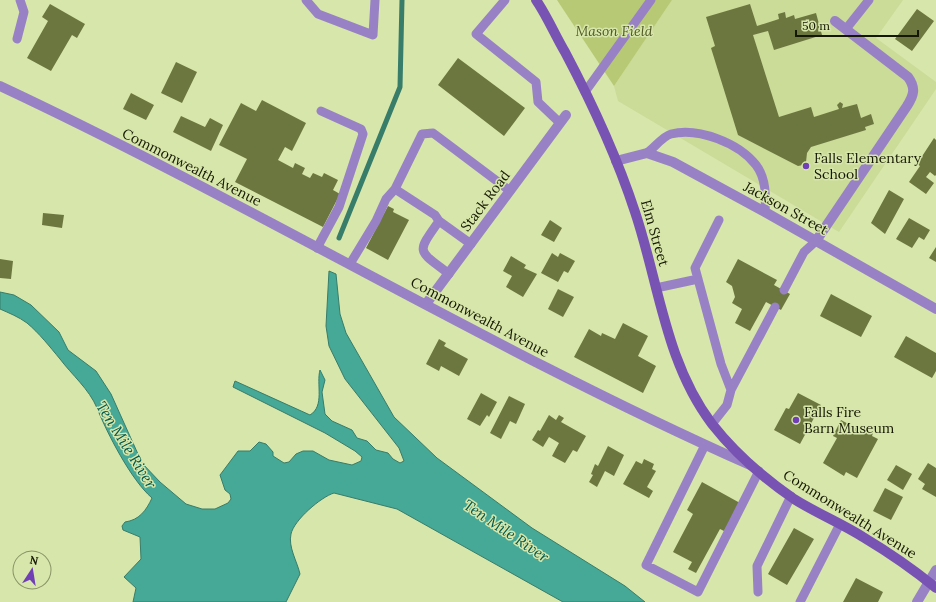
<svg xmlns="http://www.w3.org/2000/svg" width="936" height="602" font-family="Lora,serif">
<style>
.built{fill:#cbdb98}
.green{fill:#b7c974}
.water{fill:#46a896;stroke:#377d6a}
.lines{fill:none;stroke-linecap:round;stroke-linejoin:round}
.stream{stroke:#377d6a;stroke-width:5}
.building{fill:#6c7740}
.lane{stroke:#9882c5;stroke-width:9}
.street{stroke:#9882c5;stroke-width:10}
.secondary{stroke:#7853b4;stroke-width:10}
.poi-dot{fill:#703eb5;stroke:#d7e6aa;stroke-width:1.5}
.labels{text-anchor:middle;stroke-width:3;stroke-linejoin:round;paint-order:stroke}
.park-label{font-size:14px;font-style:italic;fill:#4f5925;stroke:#d7e6aa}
.poi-label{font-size:14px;fill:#141803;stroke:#d7e6aa;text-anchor:start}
.street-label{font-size:14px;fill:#141803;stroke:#d7e6aa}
.water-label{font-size:15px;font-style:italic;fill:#00584c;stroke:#d7e6aa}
</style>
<rect width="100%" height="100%" fill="#d7e6aa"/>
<path class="built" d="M672,0h231l-27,38 60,44v7l-97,143 -221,-131 -4,-15z"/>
<path class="green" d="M557,0h115l-58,86z"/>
<path class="water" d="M329,271l7,3 4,40 6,19 48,84 43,41 95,70 93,58 20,16h-82l-166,-93 -63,-16c-13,4 -40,27 -43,41 -3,13 6,27 9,40l-14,28h-153l3,-14 -12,-11 17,-18 -1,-22 -17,-7 -1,-4 3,-4c14,-2 21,-11 27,-24 -21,-18 -45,-65 -55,-90 -8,-19 -25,-33 -37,-49 -10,-12 -21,-26 -33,-36 -8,-6 -18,-10 -27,-14v-17l14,3 17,10 28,27 9,18 28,21 15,23 31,69 18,19 26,22 16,5h13l13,-6 3,-4 -1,-5 -5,-4 -5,-15 18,-24h12l9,-9 7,2 7,8v4l11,7 5,-1 7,-8 7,-3h10l16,9 23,5 9,-4 1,-4 -7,-6 -30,-18 -92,-46 2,-6 75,34c15,-9 6,-31 10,-45l5,10 -3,12 3,22 7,7 20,9 5,8 10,3 9,9 12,3 5,6 7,4 4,-2 -5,-13 -54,-69 -16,-33 -3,-20z"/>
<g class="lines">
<path class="stream" d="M339,238l61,-151 2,-87"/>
</g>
<path class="building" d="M50,4l35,20 -8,14 -5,-3 -21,36 -24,-13 21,-37 -6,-4z
M750,4l7,22 22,-7 -1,-5 7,-2 1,6 8,-3 1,4 21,-6 6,22 -48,15 -6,-19 -15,4 26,82 32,-10 3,10 25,-8 -2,-4 3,-3 3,2 -1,4 15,-4 4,14 10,-4 3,10 -9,3 1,3 -55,17 -4,6 -1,9 -3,3 -5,1 -60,-31 -27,-87 4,-2 -9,-29z
M917,9l17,12 -22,30 -17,-12z
M458,58l67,50 -21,28 -66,-51z
M176,62l21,10 -15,31 -21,-10z
M131,93l23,12 -8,15 -23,-11z
M262,100l44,23 -14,28 -7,-4 -7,13 15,8 2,-5 10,5 -3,6 8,4 3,-5 9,4 2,-4 14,7 -5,10 7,4 -17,33 -88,-45 12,-23 -28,-14 22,-42 15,8z
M181,116l24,11 5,-9 13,7 -12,26 -38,-19z
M934,138l2,2v35l-1,1 -5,-4 -4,5 8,6 -8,11 -17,-12 11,-16 -3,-2z
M889,190l15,9 -19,35 -14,-11z
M388,206l6,3 -1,3 16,8 -21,40 -22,-12z
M43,213l21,2 -2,13 -20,-3z
M909,218l21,12 -6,10 -5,-3 -7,11 -16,-9z
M550,220l12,8 -8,14 -13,-7z
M936,247v15l-7,-4z
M552,253l6,4 2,-4 15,8 -7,12 -4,-2 -6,11 -17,-9z
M511,256l15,9 -2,3 13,6 -14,23 -17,-10 6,-11 -9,-5z
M0,259l13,2 -2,18 -11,-1z
M738,259l39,21 -3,5 16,9 -9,16 -15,-8 -16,29 -15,-8 7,-14 -10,-6 3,-6 -3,-11 -6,-4z
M558,289l16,8 -11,20 -15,-8z
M831,294l41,22 -11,21 -41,-21z
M623,323l25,13 -10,20 18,10 -13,27 -69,-36 15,-28 12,7 1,-3 13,6z
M906,336l30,17v18l-4,7 -38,-21z
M439,339l7,4 -2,3 24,13 -9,17 -18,-10 -2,5 -13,-7z
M481,393l16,9 -8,15 -2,-2 -7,11 -13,-7z
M798,393l23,12 -21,39 -26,-14 12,-22 3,1z
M509,396l16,8 -9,20 -6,-3 -9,18 -11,-6z
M549,415l7,5 3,-5 5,3 -3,4 25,14 -9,16 -4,-2 -8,13 -13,-7 7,-13 -10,-6 -6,10 -11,-7 6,-10 2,1z
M841,420l24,13 1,-4 7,4 -1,3 6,3 -21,39 -11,-6 -2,4 -21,-13 14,-25 -4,-2z
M608,446l16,9 -10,21 -9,-5 -8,16 -8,-5 4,-7 -2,-1 4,-10 3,2z
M644,459l10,5 -2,5 4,2 -9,16 6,4 -4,7 -26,-14 13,-23 6,3z
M928,463l8,5v29l-14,-8 3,-5 -7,-5z
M896,465l16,9 -9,16 -16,-10z
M702,482l38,21 -16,28 -4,-2 -24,44 -8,-4 4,-7 -19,-10 20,-38 -6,-4z
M885,488l18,9 -12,23 -18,-9z
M794,528l20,11 -27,46 -19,-11z
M856,578l27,14 -5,10h-35z"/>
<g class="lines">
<path class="lane" d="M306,0l12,14 55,21 2,-35
M505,0l-29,34 60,48 2,20 22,21
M846,29l23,-29
M17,39l7,-27 -4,-12
M585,92l66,-92
M647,153c7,-5 16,-17 24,-19 27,-7 68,9 85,31 10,13 10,31 9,47
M395,189l40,26 4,6c-23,33 -22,28 10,53
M439,221l32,23
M317,248l22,-41 24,-73 -2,-5 -40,-18
M350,264l26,-43 10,-22 9,-10 27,-55 11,-1 77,58
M698,279l-3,-11 24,-48
M656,288l42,-9 23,85 10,26
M784,290l20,-38 12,-11
M712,424l15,-19 4,-15 44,-83
M705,445l-59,120 52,27 61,-121
M758,592l-1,-26 34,-70
M800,602l40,-78"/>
<path class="street" d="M0,86c254,119 493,265 750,379
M616,161l31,-8 26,9 92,50 171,97
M816,241l91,-135c7,-11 9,-18 1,-29l-73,-56
M426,304l140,-189
M917,602l19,-32"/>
<path class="secondary" d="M536,0c11,16 19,35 29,52 27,51 52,105 70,160 24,71 30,150 77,212 22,28 53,55 82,75 22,14 47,24 69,38 25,15 50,32 73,51"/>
</g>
<g class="poi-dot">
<circle cx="806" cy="166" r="4"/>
<circle cx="796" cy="420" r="4"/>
</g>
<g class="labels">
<g class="park-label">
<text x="614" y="36">Mason Field</text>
</g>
<g class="poi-label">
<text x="814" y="163">Falls Elementary<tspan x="814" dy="16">School</tspan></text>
<text x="804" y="417">Falls Fire<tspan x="804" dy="16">Barn Museum</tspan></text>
</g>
<g class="street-label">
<text transform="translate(192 167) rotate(27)" y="5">Commonwealth Avenue</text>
<text transform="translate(485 201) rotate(-53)" y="5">Stack Road</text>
<text transform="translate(786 208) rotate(29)" y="5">Jackson Street</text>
<text transform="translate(655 233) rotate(74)" y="5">Elm Street</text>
<text transform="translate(480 317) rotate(28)" y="5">Commonwealth Avenue</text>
<text transform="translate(850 514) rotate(32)" y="5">Commonwealth Avenue</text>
</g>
<g class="water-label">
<text transform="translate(126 445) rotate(58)" y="5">Ten Mile River</text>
<text transform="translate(506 531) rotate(34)" y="5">Ten Mile River</text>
</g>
</g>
<g transform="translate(32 570) rotate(12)"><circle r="19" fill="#d7e6aa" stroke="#899467"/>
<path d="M0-3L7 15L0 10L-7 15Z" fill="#703eb5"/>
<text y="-6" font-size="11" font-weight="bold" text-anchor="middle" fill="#141803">N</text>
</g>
<path d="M796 30v6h122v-6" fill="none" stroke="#141803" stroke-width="2"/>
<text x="802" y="30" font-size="12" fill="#141803" stroke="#d7e6aa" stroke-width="3" paint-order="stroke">50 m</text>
</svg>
